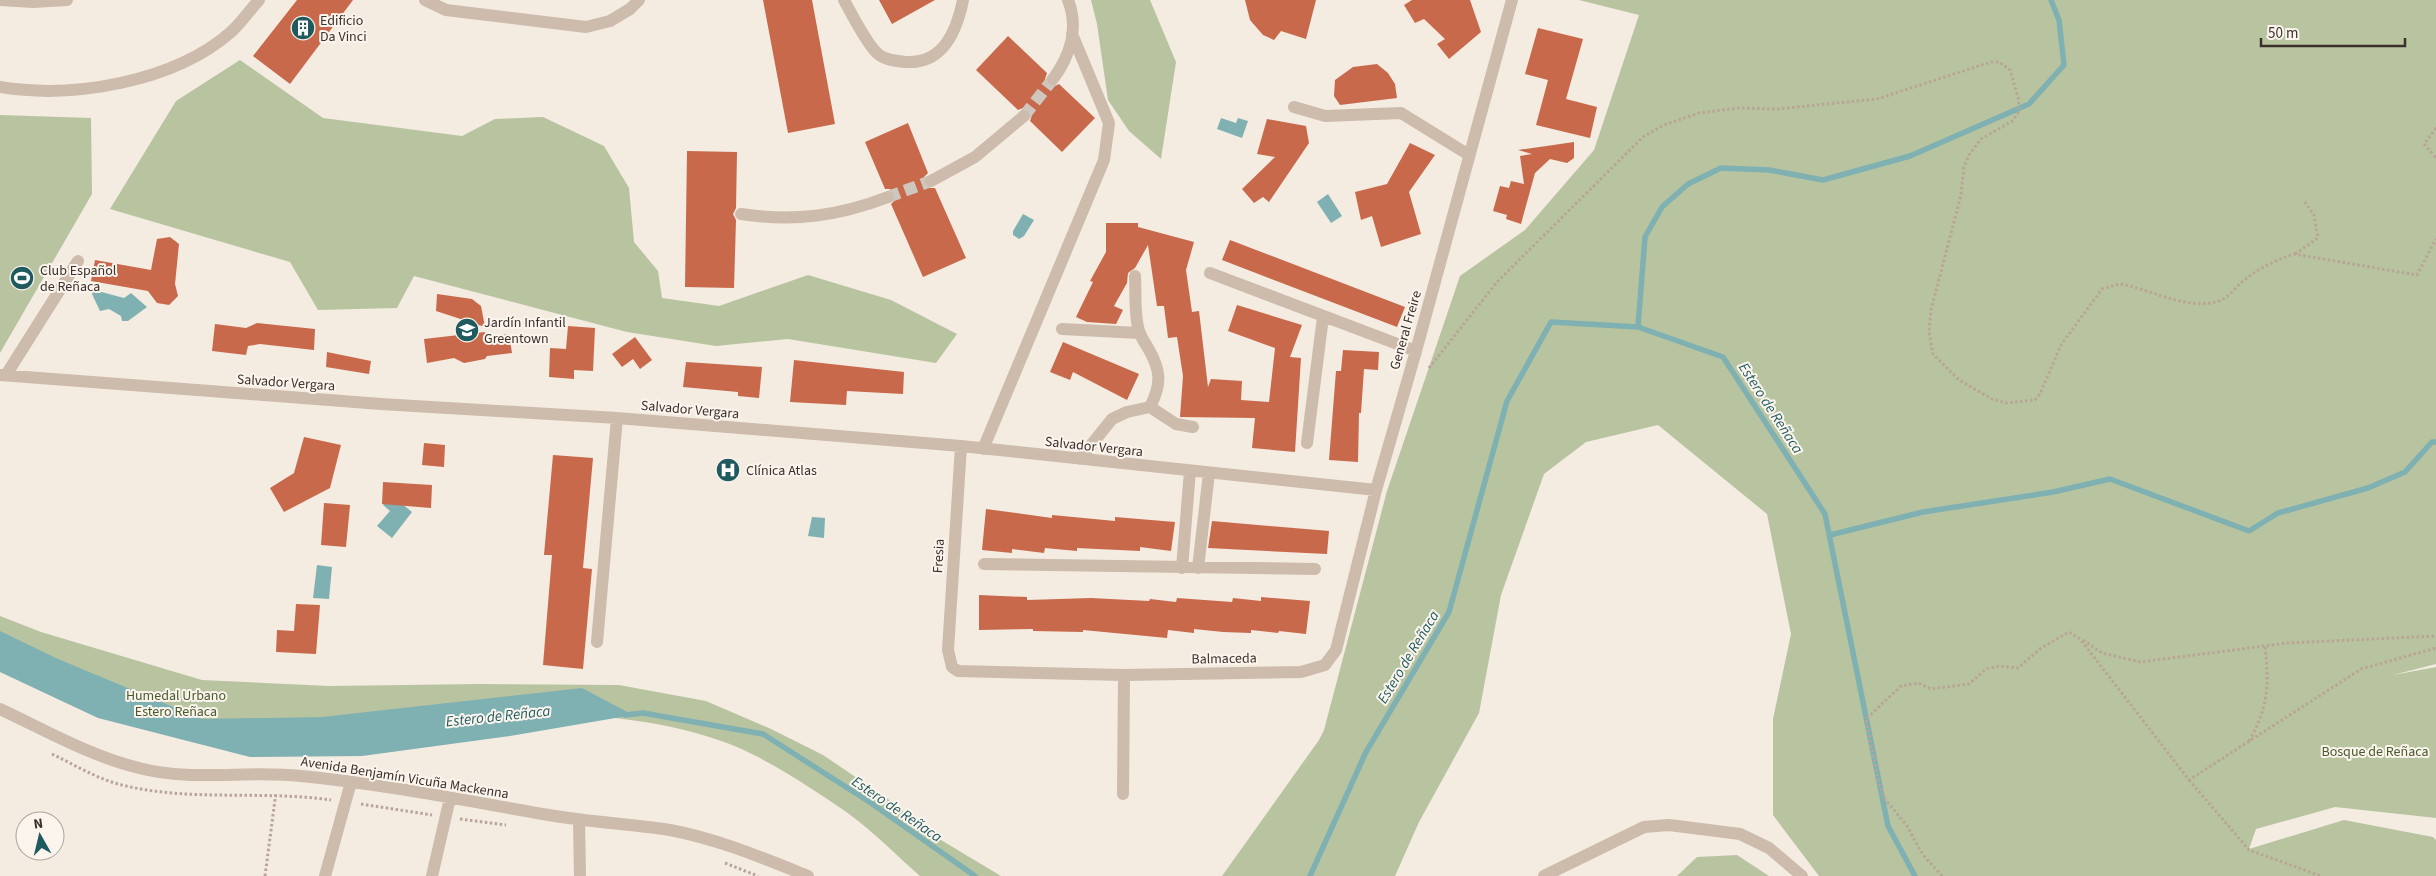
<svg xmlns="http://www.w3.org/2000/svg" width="2436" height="876" font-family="'Source Sans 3',sans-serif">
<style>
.green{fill:#b8c4a0}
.water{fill:#7fb0b2}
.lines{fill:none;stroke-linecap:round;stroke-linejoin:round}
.stream{stroke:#7fb0b2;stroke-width:5.5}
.building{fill:#c8694b}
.minor-tunnel{stroke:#cfc6bd;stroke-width:12;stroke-dasharray:12 6;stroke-linecap:butt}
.path{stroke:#b9a596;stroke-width:3;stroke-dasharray:2.5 2.5;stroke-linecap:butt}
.minor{stroke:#cdbbac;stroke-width:12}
.labels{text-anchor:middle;stroke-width:4;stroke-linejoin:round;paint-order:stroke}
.poi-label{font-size:14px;fill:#3b302b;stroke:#fbf5ee;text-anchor:start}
.street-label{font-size:14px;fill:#3b302b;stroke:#fbf5ee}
.park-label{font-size:14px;fill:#4a5a2e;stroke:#fbf5ee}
.water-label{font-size:15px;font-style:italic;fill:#1f5a5e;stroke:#fbf5ee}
</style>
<rect width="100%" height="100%" fill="#f4ebe1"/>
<path class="green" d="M1091,0h59l26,62 -15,97 -32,-28 -21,-31 -11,-76z
M1579,0h857v664l-43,11 43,-8v151l-101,-11 -79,22 -7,20 95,-29 89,17 3,3v36h-617l-46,-61v-96l18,-85 -24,-120 -109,-89 -72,17 -42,32 -43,121 -22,118 -60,109 -24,54h-173l97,-136 5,-10 63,-239 73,-215 65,-46 69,-80 45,-135z
M240,60l83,58 139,18 33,-17 48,-2 61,29 25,42 5,54 24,29 4,27 57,8 89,-31 83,25 66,34 -21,29 -148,-24 -72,7 -89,-14 -213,-56 -17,32 -79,2 -28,-48 -180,-53 66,-108z
M0,115l91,3 1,76 -92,159z
M0,616l41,16 161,48 127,6 151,-2 139,1 87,16 65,28 52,26 65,44 43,35 70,42h-81c-24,-21 -48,-46 -75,-65 -31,-21 -73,-49 -108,-64 -53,-22 -110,-29 -167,-33l-369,22 -201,-67z
M1737,855l32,21h-92l20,-19z"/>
<path class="water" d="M1221,118l15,5 2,-5 10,3 -6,17 -25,-9z
M1328,194l14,22 -11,7 -14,-21z
M1023,214l11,6 -10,16 -5,3 -6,-4v-4z
M94,290l30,8 7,-5 16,14 -19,14h-6l-1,-5 -12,-7 -9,2 -8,-17z
M391,495l21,17 -20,26 -15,-12 13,-15 -7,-6z
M812,517l13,1 -1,20 -16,-2z
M317,565l15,2 -3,32 -16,-1z
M0,631l58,28 144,60 120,-2 260,-29 51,27 -123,21 -148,20 -112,1 -152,-39 -98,-46z"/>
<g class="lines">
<path class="stream" d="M1638,327l7,-90 17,-30 26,-23 33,-16 48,2 54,10 87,-24 119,-52 35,-39 -5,-45 -8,-20
M1830,535l93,-23 130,-20 57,-13 139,52 29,-18 90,-25 37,-16 27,-30h4
M625,715l18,-2 120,21 108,69 104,73
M1310,876l56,-124 83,-140 58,-211 44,-79 87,5 85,30 102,157 63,312 27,50"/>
</g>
<path class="building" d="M297,0h56l-63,84 -37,-28z
M763,0h49l23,124 -47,9z
M879,0h56l-43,24z
M1245,0h71l-10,39 -25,-8 -7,9 -11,-5 -13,-15z
M1412,0h58l11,32 -32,27 -12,-15 8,-5 -21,-20 -9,4 -11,-18z
M1538,28l45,11 -17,60 31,8 -7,31 -54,-13 12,-45 -23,-6z
M1008,36l39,37 -2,6 3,6 5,2 6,-3 36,34 -33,34 -32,-31 2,-6 -2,-5 -7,-2 -5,2 -42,-40z
M1377,64l11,9 7,11 2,14 -57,7 -6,-9 1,-16 18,-13z
M1267,119l39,7 3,17 -40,59 -6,-5 -9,6 -12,-14 33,-32 -18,-3z
M908,123l20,50 -4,4v7l3,4h8l31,70 -43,19 -32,-73 5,-5 -1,-5 -5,-5h-5l-20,-47z
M1574,142v16l-7,5 -17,-4 -15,14 -14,51 -15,-5 1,-4 -14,-4 7,-25 9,2 2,-7 13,3 -4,-28 12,-2 -14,-4z
M1410,143l25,12 -26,37 12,42 -40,13 -9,-31 -11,4 -6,-28 32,-8z
M687,151l50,1 -1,56 -3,6 3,6 -2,68 -49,-1z
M1106,223h32v4l56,15 -8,28 6,42 7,-1 9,76 3,-8 31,2 -1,19 28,2 6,-54 -47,-17 9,-26 65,20 -12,32 11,1 -6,94 -43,-4 3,-30 -75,-1 3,-41 -6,-39 -9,1 -4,-32h-7l-9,-61 -13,23 -7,5 -1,10 -13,23 9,4 -7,14 -29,-2 -11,-5 17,-35 -3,-1 16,-29z
M170,237l9,7 -4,40 3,12 -9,9 -12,-2 -9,-12 -57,-10 4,-21 56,10 6,-31z
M1230,240l175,67 -8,20 -175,-67z
M437,294l35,5 9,7 4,21 -49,-16z
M257,323l58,6 -1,21 -54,-6 -12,2 -2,9 -34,-4 3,-27 31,4z
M568,326l27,2 -2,43 -19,-1v9l-25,-2 1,-29 16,1z
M485,332l1,5 23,-3 3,19 -25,3 -2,3 -21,4 -10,-5 -27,5 -3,-24z
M635,337l17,23 -12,9 -7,-10 -11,8 -10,-13z
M1063,342l76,32 -12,26 -54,-28 -3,8 -20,-8z
M1343,350l36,2 -1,18 -14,-1 -3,44h-2l-1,49 -29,-2 7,-89h5z
M327,352l44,9 -2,13 -43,-7z
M794,360l110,12 -1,22 -56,-3 -1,14 -56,-3z
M686,362l76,5 -3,31 -21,-2v-4l-55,-5z
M304,437l37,8 -11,43 -46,24 -14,-24 24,-15z
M424,443l21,2 -1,22 -22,-2z
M553,455l40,3 -10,110 9,1 -9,100 -40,-4 9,-110h-8z
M383,482l49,3 -1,23 -49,-4z
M324,503l26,2 -4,42 -25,-2z
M986,509l66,9v-3l63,6v-4l60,5 -4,29 -31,-4v4l-63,-3v3l-32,-3 -1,5 -32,-4v4l-30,-3z
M1212,521l117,10 -2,23 -119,-6z
M979,595l48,2v3l64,-2 58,3 1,-2 26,3 1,-4 55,4 1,-4 28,3v-4l49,4 -4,33 -27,-3 -1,2 -27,-3v3l-28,-1 -29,-3v4l-26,-3 -1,8 -84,-8v2l-50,-1v-2l-54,1z
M296,604l24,1 -4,49 -40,-2 1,-22 17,1z"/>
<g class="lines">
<path class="minor-tunnel" d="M1024,116l29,-37
M888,197l43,-16"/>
<path class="path" d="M2436,128l-12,16 12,14
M2295,254l23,-16 -4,-23 -10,-14
M1429,368l68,-86 146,-145 21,-12 35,-12 39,-5 40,1 99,-10 114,-37h8l11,8 9,31 -1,12 -6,8 -31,18 -12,16 -5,12 -3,28 -30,115 -2,22 4,22 26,26 33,19 14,4 29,-3 5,-6 21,-49 41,-56 17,-5 7,1c29,7 60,24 90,17 12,-3 19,-14 27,-21 16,-13 33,-21 51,-27l123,21 19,-36
M2083,640l19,13 38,9 148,-19 148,-7
M2249,741c20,-35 20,-57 16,-95
M52,754c23,11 45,25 70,31 68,17 139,5 209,15
M2189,780l60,70 72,26
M361,804l71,11
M460,819l46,6
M725,863l33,13
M265,876l11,-84
M1942,876l-19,-21 -16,-29 -22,-27 -6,-15 -13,-65 35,-33 17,-3 13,6 38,-5 17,-15 14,-3 18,2 23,-20 28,-16 11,7 109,141 172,-111 75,-21"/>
<path class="minor" d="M0,0l33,2 34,-2
M425,0l21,10 140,17 24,-6 20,-12 9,-9
M844,0c7,13 23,44 33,53 7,7 19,8 29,9 38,2 51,-32 57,-62
M1053,79c17,-23 26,-51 15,-79
M0,87c73,12 174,-5 231,-55 10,-9 19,-22 28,-32
M1294,107l31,9 76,-3 68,42
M931,181l44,-24 49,-41
M741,214c53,8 98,2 147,-17
M1210,273l206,78
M1062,329l77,4
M0,375l381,29 236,14 344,28 415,44
M6,375l72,-114
M1150,407l26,17 17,3
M1307,443l16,-126
M961,446l-13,204 4,17 6,4 166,4 177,-3 24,-7 11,-15 40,-160 40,-139 96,-351
M983,449l121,-289 5,-37 -37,-89
M1080,459l32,-40 15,-7 23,-5c12,-23 11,-37 -2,-59 -3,-5 -7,-11 -9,-17 -5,-17 -3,-37 -4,-55
M984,564l331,5
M1182,568l8,-97
M1198,568l11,-95
M597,642l20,-224
M0,709c45,21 90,47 139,59 53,14 108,2 162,8 83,8 166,25 248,39 40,7 81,9 121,15 48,9 93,28 138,46
M1123,794l1,-119
M579,820l1,56
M325,876l26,-94
M432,876l18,-78
M1544,876l100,-49 25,-2 71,9 29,14 33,28"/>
</g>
<defs>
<g id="building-disc" transform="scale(1.25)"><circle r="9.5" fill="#1f5a5e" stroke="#fbf5ee"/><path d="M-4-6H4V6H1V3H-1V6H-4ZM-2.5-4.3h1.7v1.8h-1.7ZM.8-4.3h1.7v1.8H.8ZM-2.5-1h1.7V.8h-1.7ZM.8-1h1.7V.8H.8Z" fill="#fff"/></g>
<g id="stadium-disc" transform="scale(1.25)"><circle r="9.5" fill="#1f5a5e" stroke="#fbf5ee"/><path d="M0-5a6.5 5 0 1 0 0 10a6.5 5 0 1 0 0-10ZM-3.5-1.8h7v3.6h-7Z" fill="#fff"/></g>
<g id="school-disc" transform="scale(1.25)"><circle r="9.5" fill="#1f5a5e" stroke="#fbf5ee"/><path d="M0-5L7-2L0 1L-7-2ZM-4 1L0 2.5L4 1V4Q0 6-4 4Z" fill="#fff"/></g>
<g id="hospital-disc" transform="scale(1.25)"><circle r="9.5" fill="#1f5a5e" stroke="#fbf5ee"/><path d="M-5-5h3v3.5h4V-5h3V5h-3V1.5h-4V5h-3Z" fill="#fff"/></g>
</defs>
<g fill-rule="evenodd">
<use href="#building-disc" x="303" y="28"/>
<use href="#stadium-disc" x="22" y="278"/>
<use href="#school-disc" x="467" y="330"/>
<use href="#hospital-disc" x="728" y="470"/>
</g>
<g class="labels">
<g class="poi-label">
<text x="320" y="25">Edificio<tspan x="320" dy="16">Da Vinci</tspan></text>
<text x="40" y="275">Club Español<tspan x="40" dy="16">de Reñaca</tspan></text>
<text x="484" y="327">Jardín Infantil<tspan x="484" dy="16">Greentown</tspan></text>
<text x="746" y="475">Clínica Atlas</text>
</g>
<g class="street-label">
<text transform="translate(1405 330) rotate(-74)" y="5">General Freire</text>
<text transform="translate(286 382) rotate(4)" y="5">Salvador Vergara</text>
<text transform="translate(690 409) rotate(5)" y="5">Salvador Vergara</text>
<text transform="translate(1094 446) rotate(6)" y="5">Salvador Vergara</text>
<text transform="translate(938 556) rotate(-87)" y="5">Fresia</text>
<text transform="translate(1224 658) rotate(-1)" y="5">Balmaceda</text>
<text transform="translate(405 777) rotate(9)" y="5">Avenida Benjamín Vicuña Mackenna</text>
</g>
<g class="park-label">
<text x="176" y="700">Humedal Urbano<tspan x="176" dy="16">Estero Reñaca</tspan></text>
<text x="2375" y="756">Bosque de Reñaca</text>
</g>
<g class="water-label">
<text transform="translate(1771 408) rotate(57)" y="5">Estero de Reñaca</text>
<text transform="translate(1408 657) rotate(-59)" y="5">Estero de Reñaca</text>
<text transform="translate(498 716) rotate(-6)" y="5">Estero de Reñaca</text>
<text transform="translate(897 809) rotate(34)" y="5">Estero de Reñaca</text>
</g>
</g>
<g transform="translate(40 836) rotate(352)"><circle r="24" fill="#fbf5ee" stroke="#aea6a0"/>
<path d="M0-4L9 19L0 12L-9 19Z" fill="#1f5a5e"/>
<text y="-8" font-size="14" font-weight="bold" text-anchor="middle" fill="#3b302b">N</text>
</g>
<path d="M2261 38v8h144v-8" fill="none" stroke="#3b302b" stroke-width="2.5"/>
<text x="2268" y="38" font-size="15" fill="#3b302b" stroke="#fbf5ee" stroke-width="4" paint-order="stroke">50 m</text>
</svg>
